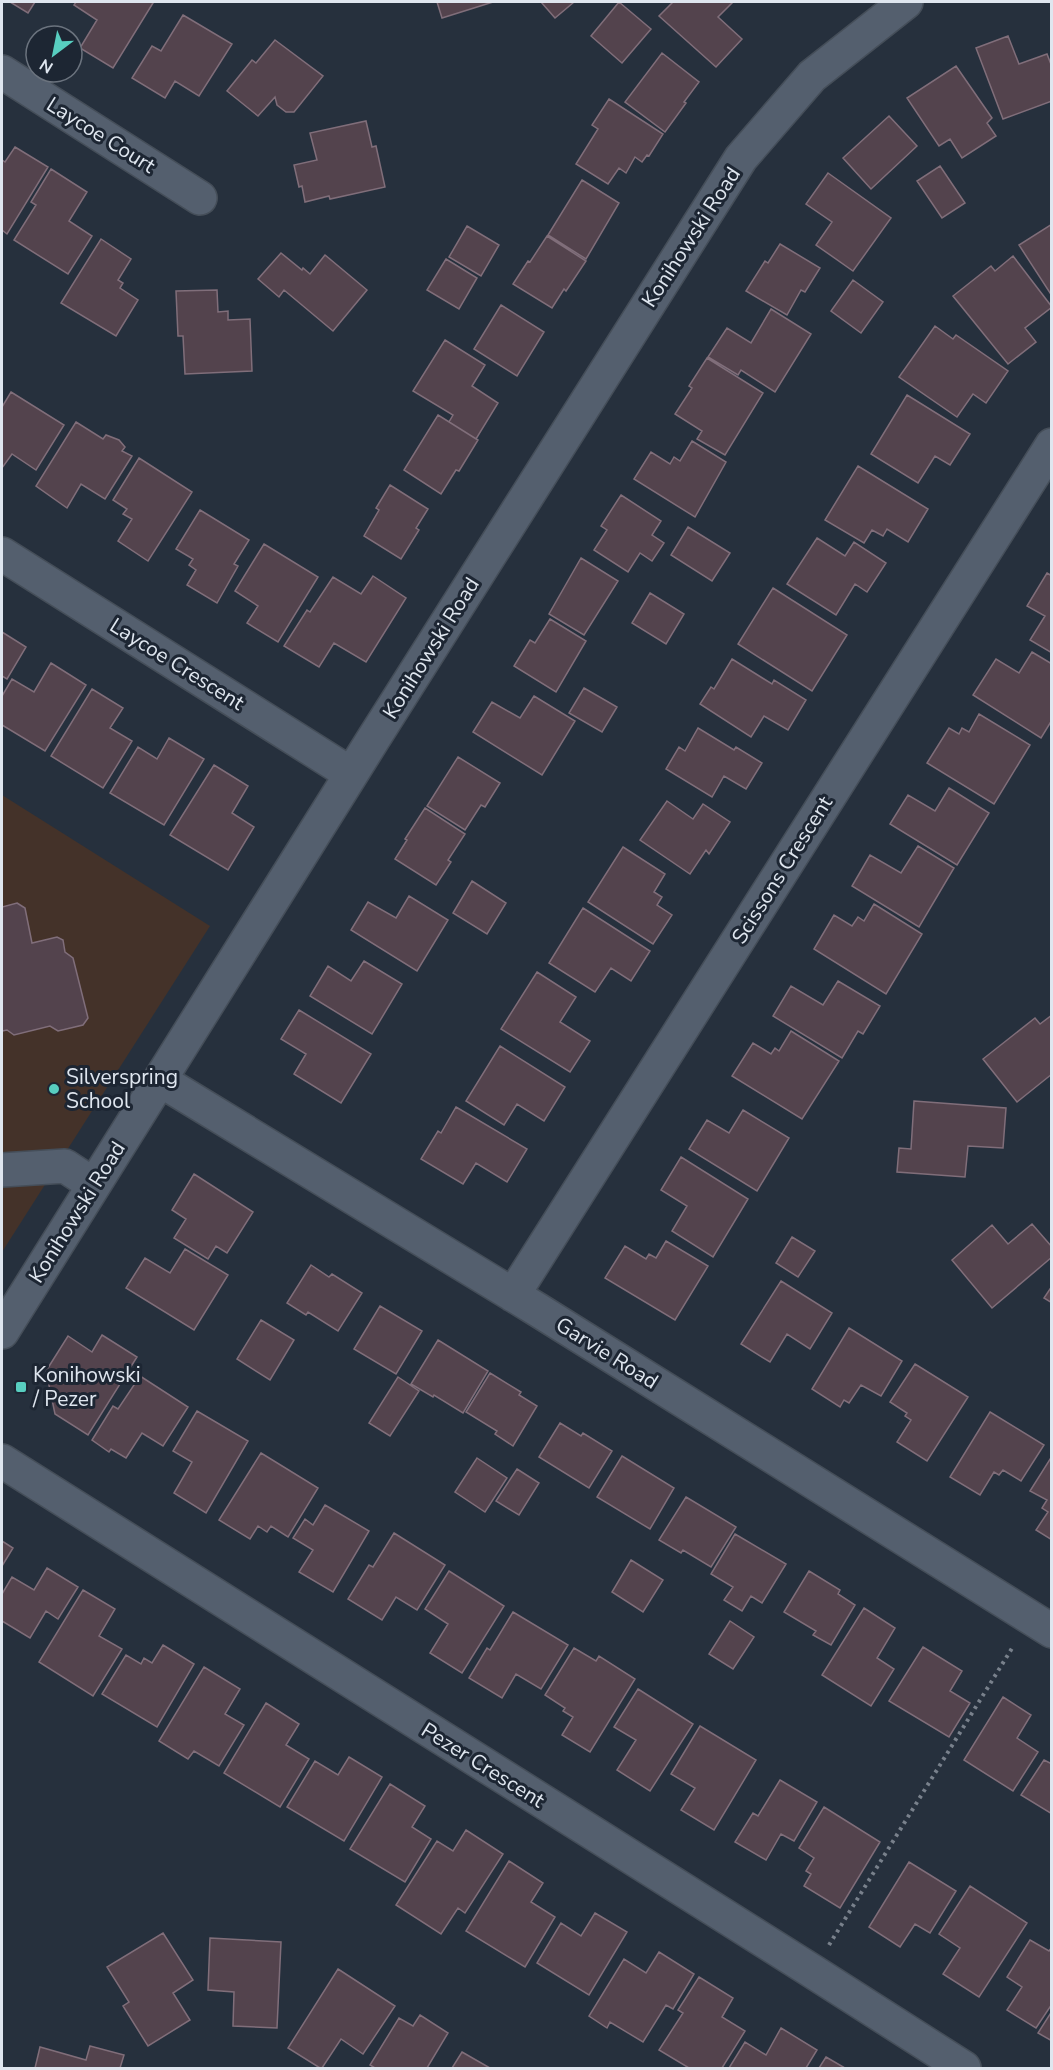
<svg xmlns="http://www.w3.org/2000/svg" width="1053" height="2070" font-family="'Nunito Sans',sans-serif">
<style>
.education{fill:#443229}
.building{fill:#53434d;stroke:#806e7a;stroke-width:1.5}
.lines{fill:none;stroke-linecap:round;stroke-linejoin:round}
.minor-casing{stroke:#454e59;stroke-width:36}
.path{stroke:#79818c;stroke-width:4;stroke-dasharray:3 4.5;stroke-linecap:butt}
.minor{stroke:#545f6e;stroke-width:33}
.poi-dot{fill:#58cec0;stroke:#1d2633;stroke-width:2}
.labels{text-anchor:middle;stroke-width:6;stroke-linejoin:round;paint-order:stroke}
.street-label{font-size:21px;fill:#dfe6ef;stroke:#1d2633}
.poi-label{font-size:21px;fill:#dfe6ef;stroke:#1d2633;text-anchor:start}
</style>
<rect width="100%" height="100%" fill="#26303d"/>
<path class="education" d="M2,795l208,131 -208,326z"/>
<path class="building" d="M10,2h25l-7,11z
M76,2h75l2,1 -40,65 -33,-20 17,-28 -23,-15z
M437,2h56l-51,16z
M541,2h33l-19,16z
M619,2l32,27 -29,34 -31,-27z
M673,2h60l-15,15 24,22 -26,28 -57,-51z
M183,15l49,29 -33,52 -24,-15 -10,17 -33,-20 20,-32 9,5z
M1008,36l11,28 28,-10 5,13v34l-49,18 -27,-71z
M275,40l48,36 -29,36h-8l-9,-7 -2,-8 -17,19 -31,-25 25,-31 4,3z
M662,53l37,29 -15,20 2,1 -21,29 -40,-30z
M956,66l36,52 -5,5 9,13 -34,22 -12,-19 -11,7 -32,-48z
M609,99l54,35 -14,22 -2,-1 -5,7 -7,-5 -9,16 -7,-5 -11,16 -32,-20 22,-35 -6,-4z
M889,116l28,30 -46,43 -28,-31z
M366,121l6,26 4,-1 9,41 -55,12 -1,-3 -24,6 -3,-16 -3,1 -5,-22 23,-5 -7,-27z
M15,147l33,20 -41,67 -5,-4v-70l3,2z
M940,166l25,37 -23,15 -25,-37z
M51,169l36,23 -18,29 23,15 -24,38 -54,-34 22,-35 -5,-3z
M828,173l63,45 -38,53 -37,-26 16,-23 -26,-18z
M582,180l37,23 -33,56 -38,-24z
M1052,224v72l-33,-51z
M467,226l32,19 -18,31 -32,-19z
M547,236l39,25 -20,30 -2,-2 -12,19 -39,-24 15,-23 2,1z
M101,239l30,20 -13,21 5,3 -3,5 18,12 -22,36 -55,-33z
M780,244l40,24 -15,24 -4,-2 -14,25 -41,-24 19,-30 3,2z
M281,253l21,17 1,-2 7,6 15,-19 42,35 -34,41 -49,-41 -5,7 -21,-18z
M1013,256l39,51 -27,21 11,14 -28,22 -55,-68 38,-30 4,5z
M446,259l31,19 -18,31 -32,-19z
M853,280l30,22 -22,31 -30,-22z
M217,290l1,22 10,-1v9l22,-1 2,52 -67,3 -2,-38h-5l-2,-45z
M501,305l43,27 -27,44 -43,-27z
M771,309l40,25 -36,58 -34,-22 -3,5 -30,-18 19,-29 24,15z
M935,326l18,13 3,-4 52,36 -22,32 -13,-9 -16,23 -58,-40z
M445,340l40,25 -13,21 26,17 -22,36 -27,-17 4,-7 -40,-24z
M707,358l56,35 -38,62 -28,-16 5,-8 -27,-17 17,-26 -3,-2z
M11,392l53,33 -28,45 -24,-16 -10,14v-61z
M907,395l63,39 -20,31 -15,-9 -17,27 -47,-29z
M438,415l40,25 -19,31 -3,-1 -15,24 -37,-24z
M76,422l27,17 3,-4 13,5 6,7 -3,4 10,5 -27,43 -24,-15 -14,24 -31,-22z
M692,441l34,21 -31,55 -61,-38 17,-27 19,12 4,-7 6,4z
M139,458l53,34 -44,69 -30,-20 14,-22 -9,-5 4,-5 -14,-9z
M858,466l70,43 -20,33 -21,-13 -4,7 -11,-6 -8,13 -39,-23z
M390,485l38,24 -12,19 3,2 -18,29 -37,-23 15,-26 -3,-2z
M621,495l40,26 -9,14 12,8 -12,18 -12,-8 -12,19 -34,-22 13,-20 -6,-4z
M200,510l49,30 -15,24 4,2 -21,37 -30,-18 9,-15 -7,-5 4,-6 -17,-10z
M688,527l42,26 -18,28 -41,-26z
M817,538l28,18 9,-14 32,21 -19,29 -12,-8 -19,31 -49,-31z
M264,544l54,33 -40,65 -31,-19 11,-17 -23,-15z
M581,558l37,23 -34,54 -35,-21z
M1047,573l5,3v77l-22,-13 15,-24 -18,-10z
M373,576l33,22 -40,64 -32,-19 -15,24 -35,-21 23,-36 3,2 23,-35 28,17z
M773,588l74,47 -35,56 -74,-47z
M650,593l34,21 -18,30 -34,-21z
M550,619l36,22 -30,51 -42,-26 16,-26 5,3z
M2,632l24,15 -19,32 -5,-3z
M1032,652l20,12v56l-11,18 -68,-43 23,-36 23,14z
M732,659l40,25 2,-4 32,20 -18,30 -24,-14 -13,21 -51,-33 11,-17 3,2z
M51,663l35,22 -41,66 -43,-26v-29l10,-17 22,13z
M584,688l33,19 -15,25 -33,-19z
M92,689l31,19 -13,20 22,13 -29,47 -52,-32z
M534,696l41,25 -33,54 -69,-43 19,-30 28,16z
M979,714l51,31 -36,59 -67,-41 22,-35 10,6 3,-6 7,4z
M698,728l36,22 2,-3 26,16 -16,26 -22,-13 -12,21 -46,-28 13,-22 6,4z
M169,738l35,21 -40,66 -54,-32 28,-46 19,12z
M458,757l42,26 -15,24 -4,-2 -16,25 -38,-24z
M214,765l34,21 -16,27 22,14 -26,43 -58,-35z
M949,788l40,25 -32,52 -67,-41 18,-29 27,16z
M667,801l26,18 10,-15 27,18 -21,32 -3,-4 -16,24 -50,-34z
M425,808l40,26 -17,26 3,2 -15,23 -41,-26 12,-19 -2,-1z
M918,846l36,22 -35,59 -67,-41 18,-31 31,18z
M623,847l42,27 -11,18 8,5 -5,8 15,10 -19,29 -65,-42z
M472,881l34,22 -19,31 -34,-21z
M409,896l39,24 -31,51 -66,-41 17,-28 28,16z
M17,903l8,5 7,35 25,-6 6,3 2,12 8,6 15,60 -5,7 -25,6 -8,-5 -36,9 -7,-5 -5,1v-124z
M874,904l48,30 -36,60 -72,-45 20,-34 18,11 6,-9 6,4z
M583,908l67,43 -19,30 -20,-13 -16,24 -46,-29z
M364,961l38,23 -30,50 -62,-38 18,-30 23,15z
M537,972l39,25 -16,25 30,19 -20,31 -69,-43z
M838,981l42,25 -17,28 -5,-3 -16,27 -69,-42 18,-30 32,19z
M299,1010l72,44 -30,49 -47,-29 12,-20 -25,-15z
M1052,1015v59l-35,28 -34,-43 52,-41 5,6z
M791,1031l48,30 -37,58 -70,-43 21,-33 18,11 4,-6 4,3z
M500,1046l65,41 -21,34 -27,-17 -13,21 -38,-24z
M914,1101l92,7 -3,40 -35,-2 -3,31 -68,-5 2,-24 12,1z
M456,1107l71,42 -20,33 -31,-19 -13,21 -42,-25 17,-28 3,2z
M743,1110l46,28 -32,53 -68,-42 18,-29 22,13z
M681,1157l67,42 -35,58 -41,-26 15,-25 -26,-16z
M194,1174l59,38 -26,41 -11,-7 -8,13 -34,-21 12,-19 -14,-9z
M1032,1224l20,23v10l-60,51 -40,-48 40,-35 16,19z
M792,1237l23,14 -17,26 -22,-14z
M666,1241l42,25 -33,54 -70,-42 20,-32 21,13 3,-5 7,4z
M185,1249l43,26 -34,55 -68,-42 19,-30 25,15z
M311,1265l18,12 3,-3 30,19 -24,38 -30,-19 -2,3 -19,-12z
M781,1281l51,32 -22,36 -23,-15 -17,28 -29,-18z
M1052,1286v17l-8,-5z
M380,1306l42,25 -26,43 -42,-25z
M261,1320l33,20 -24,40 -33,-21z
M849,1328l53,33 -21,35 -20,-11 -12,18 -5,-3 -4,7 -28,-18z
M102,1335l35,22 -49,78 -33,-21 -9,-43 22,-35 24,16z
M438,1340l50,31 -25,42 -29,-18 -1,2 -22,-13z
M915,1364l53,33 -41,64 -30,-19 14,-22 -6,-4 2,-3 -17,-11z
M490,1373l31,19 -2,3 18,11 -24,40 -18,-12 2,-3 -31,-19z
M140,1376l48,31 -25,39 -21,-13 -16,25 -15,-9 -2,3 -17,-12 21,-34 5,3z
M398,1377l21,14 -29,45 -21,-13z
M197,1411l51,30 -42,72 -32,-20 18,-31 -19,-11z
M990,1412l54,33 -23,36 -18,-11 -4,5 -5,-3 -14,23 -30,-18z
M560,1423l21,13 2,-3 29,18 -23,37 -50,-31z
M261,1453l57,35 -30,49 -17,-11 -4,6 -9,-6 -8,13 -31,-19z
M622,1456l52,32 -24,41 -53,-32z
M1052,1456v84l-16,-10 12,-18 -6,-4 5,-8 -17,-9z
M477,1458l30,20 -22,34 -30,-20z
M517,1469l22,14 -20,32 -23,-14z
M686,1497l50,30 -25,40 -28,-17 -2,3 -22,-13z
M325,1505l44,26 -36,61 -34,-20 14,-22 -20,-12 12,-19 8,6z
M394,1533l51,32 -28,45 -21,-13 -14,23 -34,-21 21,-34 4,2z
M735,1534l51,30 -24,39 -11,-7 -9,15 -18,-11 9,-13 -22,-13z
M2,1541l11,7 -11,18z
M631,1560l32,20 -20,32 -31,-20z
M47,1568l31,19 -20,32 -12,-8 -16,27 -28,-17v-27l10,-17 22,13z
M449,1571l55,35 -42,67 -32,-20 18,-29 -23,-15z
M809,1571l31,19 -2,4 17,11 -24,40 -18,-10 3,-4 -32,-19z
M83,1590l32,19 -16,27 23,13 -29,47 -54,-34z
M864,1608l31,20 -18,30 17,11 -23,37 -49,-31z
M513,1612l55,33 -27,44 -25,-15 -14,24 -33,-20 18,-30 3,2z
M730,1621l24,16 -21,32 -24,-15z
M163,1645l31,19 -37,63 -55,-33 24,-39 15,9 3,-6 8,5z
M923,1647l39,24 -12,20 20,12 -21,34 -60,-36z
M574,1648l22,13 3,-5 36,23 -45,73 -28,-17 11,-18 -10,-6 2,-3 -20,-13z
M204,1667l36,22 -15,25 19,11 -25,41 -25,-15 -6,8 -29,-18z
M638,1689l55,35 -43,67 -33,-21 19,-30 -22,-13z
M1003,1697l28,18 -14,23 21,14 -25,39 -49,-31z
M266,1703l33,21 -13,21 23,14 -29,48 -56,-34z
M700,1726l56,34 -42,70 -33,-20 14,-22 -24,-14z
M349,1757l33,20 -38,64 -57,-34 28,-46 23,14z
M1044,1760l8,4v50l-31,-19z
M780,1780l37,22 -23,39 -13,-7 -15,26 -31,-18 18,-29 5,3z
M390,1784l35,22 -13,21 19,12 -26,43 -55,-33z
M824,1807l56,35 -40,66 -36,-22 7,-12 -5,-3 8,-13 -15,-10z
M466,1830l37,24 -38,59 -7,-5 -17,26 -45,-29 41,-64 16,10z
M509,1861l34,22 -12,19 24,15 -30,50 -59,-36z
M909,1862l47,29 -26,42 -15,-9 -15,23 -31,-20z
M970,1886l57,37 -48,74 -36,-23 17,-26 -21,-14z
M595,1913l32,19 -38,63 -52,-32 24,-40 20,13z
M163,1933l30,47 -20,13 17,27 -42,26 -25,-40 6,-4 -22,-35z
M210,1938l71,4 -4,86 -44,-2 1,-34 -26,-2z
M1030,1940l19,11 3,-4v57l-16,24 -29,-18 15,-23 -15,-10z
M659,1952l35,22 -21,35 -7,-4 -23,37 -33,-20 -3,6 -18,-12 35,-57 22,14z
M338,1969l57,37 -32,48 -22,-15 -19,29h-2l-32,-20z
M699,1977l34,21 -11,19 23,14 -23,37h-33l-30,-18 24,-37 -5,-3z
M1052,2011v30l-14,-8z
M420,2015l28,18 -21,35h-52l-5,-3 29,-47 14,8z
M781,2028l36,22 -11,18h-77l16,-26 21,13z
M90,2046l34,9 -4,13h-85l5,-21 46,13z
M462,2052l28,16h-38z
M826,2057l19,11h-26z"/>
<g class="lines">
<g class="minor-casing">
<path id="minor" d="M2,72l198,126
M2,554l349,220
M160,1080l378,230 514,321
M2,1170l63,-4 29,19
M513,1295l539,-850
M2,1332l370,-591 369,-583 71,-82 94,-74
M2,1461l810,510 152,97"/>
</g>
<path class="path" d="M829,1945l185,-300"/>
<use href="#minor" class="minor"/>
</g>
<g class="poi-dot">
<circle cx="54" cy="1089" r="6"/>
<rect x="15" y="1381" width="12" height="12" rx="3"/>
</g>
<g class="labels">
<g class="street-label">
<text transform="translate(101 135) rotate(32)" y="7">Laycoe Court</text>
<text transform="translate(691 237) rotate(-57)" y="7">Konihowski Road</text>
<text transform="translate(431 648) rotate(-58)" y="7">Konihowski Road</text>
<text transform="translate(177 664) rotate(32)" y="7">Laycoe Crescent</text>
<text transform="translate(782 870) rotate(-58)" y="7">Scissons Crescent</text>
<text transform="translate(77 1212) rotate(-58)" y="7">Konihowski Road</text>
<text transform="translate(607 1353) rotate(32)" y="7">Garvie Road</text>
<text transform="translate(483 1765) rotate(32)" y="7">Pezer Crescent</text>
</g>
<g class="poi-label">
<text x="66" y="1084">Silverspring<tspan x="66" dy="24">School</tspan></text>
<text x="33" y="1382">Konihowski<tspan x="33" dy="24">/ Pezer</tspan></text>
</g>
</g>
<rect width="1053" height="2070" fill="none" stroke="#dfe6ef" stroke-width="6"/>
<g transform="translate(54 54) rotate(212)"><circle r="28" fill="#1d2633" stroke="#6b737e" stroke-width="1.5"/>
<path d="M0-4.5L10 22L0 15L-10 22Z" fill="#58cec0"/>
<text y="-9" font-size="16" font-weight="bold" text-anchor="middle" fill="#dfe6ef">N</text>
</g>
</svg>
